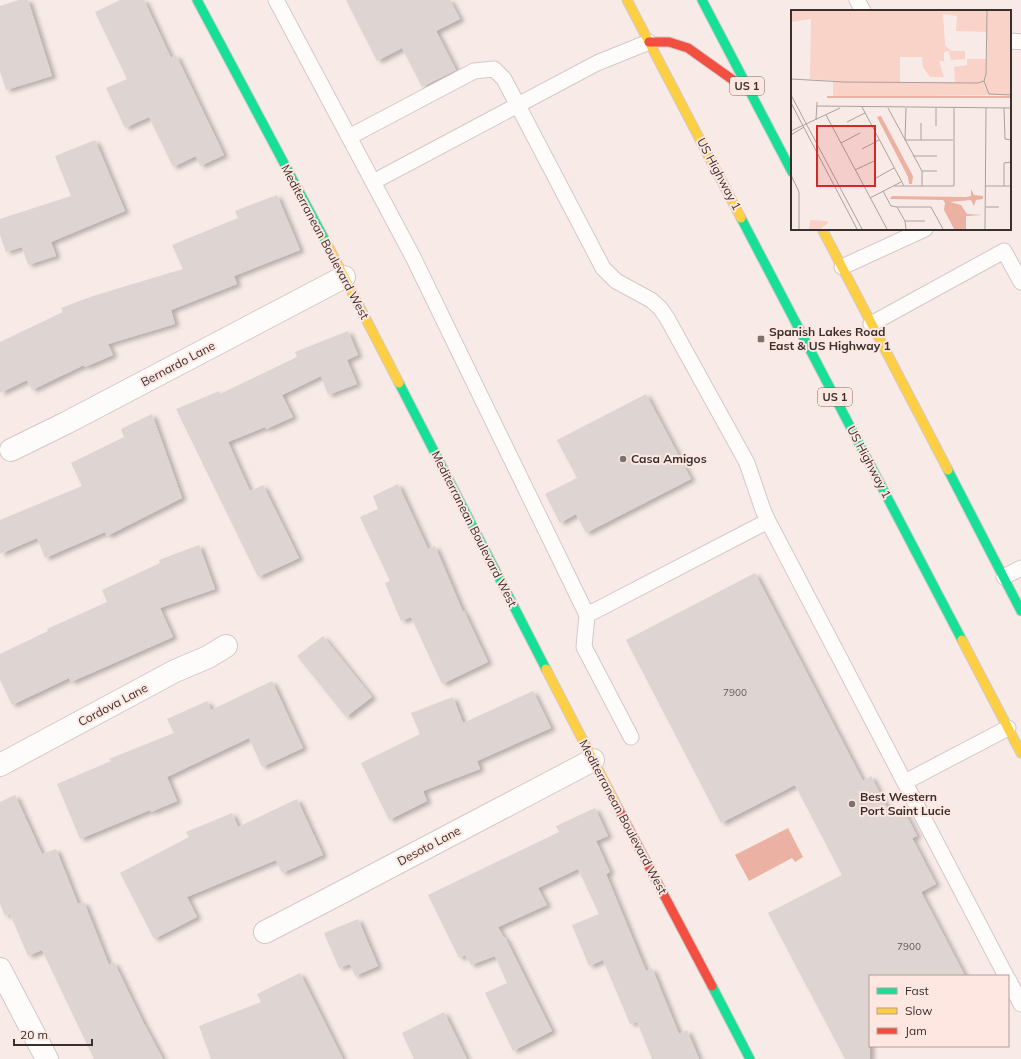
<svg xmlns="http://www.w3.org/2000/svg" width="1021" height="1059" font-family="Mulish,sans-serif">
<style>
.water{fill:#ebb1a2}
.building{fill:#ded4d1;filter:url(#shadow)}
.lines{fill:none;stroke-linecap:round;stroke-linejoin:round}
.lane-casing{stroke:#d3c8c6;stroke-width:17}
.street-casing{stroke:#d3c8c6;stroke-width:24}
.fast-casing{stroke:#d3c8c6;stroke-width:11}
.slow-casing{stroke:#d3c8c6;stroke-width:11}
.jam-casing{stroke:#d3c8c6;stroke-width:11}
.lane{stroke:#fefcfb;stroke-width:15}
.street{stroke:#fefcfb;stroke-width:22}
.fast{stroke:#16e098;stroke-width:9}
.slow{stroke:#ffcf43;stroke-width:9}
.jam{stroke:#f24e42;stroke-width:9}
.poi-dot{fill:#7c716f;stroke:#fee7e1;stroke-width:1.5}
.labels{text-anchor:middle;stroke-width:4;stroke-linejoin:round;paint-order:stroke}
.number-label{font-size:10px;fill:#635a58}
.shield{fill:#fee7e1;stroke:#746764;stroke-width:1}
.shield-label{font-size:11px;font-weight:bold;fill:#39302e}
.street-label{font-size:12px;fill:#39302e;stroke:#fee7e1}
.poi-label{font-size:12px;font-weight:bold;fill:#39302e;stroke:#fee7e1;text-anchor:start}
.inset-river{fill:none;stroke:#ebb1a2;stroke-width:2}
.inset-road{fill:none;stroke:#aca09d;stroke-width:1}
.view{fill:#d62828;fill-opacity:0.15;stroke:#d62828;stroke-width:2}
.inset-edge{fill:none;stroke:#39302e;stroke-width:2}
</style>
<defs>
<filter id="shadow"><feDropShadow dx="4.5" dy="2.5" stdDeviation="2" flood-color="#0004"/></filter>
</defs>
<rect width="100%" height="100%" fill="#f8ebe7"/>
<path class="water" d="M788,828l15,29 -8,5 -3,-4 -43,23 -14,-26z"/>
<path class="building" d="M19,0h9l24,76 -46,14 -6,-19v-65z
M120,0h24l27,58 5,-3 48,100 -24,11 -4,-10 -23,11 -24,-50 -24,11 -19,-40 21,-9 -32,-67z
M346,0h104l10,19 -24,12 20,39 -34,17 -20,-39 -25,13z
M95,140l30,71 -74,31 5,14 -28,9 -6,-18 -16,5 -6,-17v-16l71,-23 -16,-40z
M277,195l23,55 -66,26 3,8 -66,26 4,14 -67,20 5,11 -28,12 -1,-2 -52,25 -5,-10 -27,13v-51l63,-30 -2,-4 32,-12 90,-27 -11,-24 66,-27 -3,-7z
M348,331l10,24 -11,5 10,24 -29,11 -7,-19 -39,19 11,22 -27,12 -1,-2 -37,15 22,49 13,-6 36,73 -41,19 -82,-168 43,-18 1,3 77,-37 -2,-5z
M646,394l45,85 -105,54 -10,-19 -16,9 -15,-29 32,-16 -20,-38z
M152,414l30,84 -75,38 -2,-4 -60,26 -8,-20 -37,16v-34l82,-34 -11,-23 53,-26 -3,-8z
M398,484l30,65 7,-3 28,66 1,-1 24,51 -46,22 -31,-67 -10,4 -16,-38 5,-2 -30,-64 18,-8 -5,-13z
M199,545l16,44 -55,19 13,29 -102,45 -2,-4 -57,27 -12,-25v-26l48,-23 -1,-2 60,-27 -5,-12 58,-27 -1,-3z
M755,573l108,208 8,-5 20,39 12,-6 14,27 -5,2 24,46 -15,8 44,84h-95v83h-25l-77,-146 74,-38 -47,-90 -74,38 -95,-183z
M323,636l49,61 -26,20 -49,-61z
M272,681l31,67 -41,19 -13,-29 -82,39 10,24 -26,11 -1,-2 -70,29 -23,-55 54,-23 -2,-2 65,-26 -7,-14 40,-18 4,9z
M533,691l18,37 -74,33 3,8 -57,22 4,10 -38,19 -28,-57 59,-29 -9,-21 42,-16 10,26z
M15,795l27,59 14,-5 22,55 6,-2 25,63 5,-3 29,60 20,37h-69l-52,-109 -14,6 -18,-42 -5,2 -5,-12v-102z
M297,799l26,56 -41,18 -6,-13 -89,37 10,20 -43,22 -34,-66 69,-36 -3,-5 46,-19 6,14z
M595,808l13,28 -12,5 14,31 -4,2 40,97 6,-3 27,66 8,-4 12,29h-47l-15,-37 -7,2 -27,-64 -14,6 -17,-41 27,-11 -21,-45 -40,19 9,17 -49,22 6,11 1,-1 47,94 -39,20 -28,-58 22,-10 -12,-27 -24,9 -6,-10 -6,3 -31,-63 131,-63 -3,-6z
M358,919l20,47 -23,10 -5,-12 -11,4 -15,-35z
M300,973l43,86h-132l-12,-33 62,-24 -4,-8z
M444,1012l23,47h-53l-12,-26z"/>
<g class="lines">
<g class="lane-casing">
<path id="lane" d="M276,0l137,257 174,358 181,-94
M857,0l6,11
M1010,41l11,1
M349,137l125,-66 20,-2 10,10 99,189 13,13 35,19 9,8 7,10 80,145 16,47 5,11 238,455
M373,182l224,-119 52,-21
M842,267l83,-38
M871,324l133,-73 17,31
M1004,577l17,-9
M587,615l-3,32 47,90
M905,782l103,-54
M1008,979l13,25"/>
</g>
<g class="street-casing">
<path id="street" d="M11,450l55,-27 278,-146
M0,765l175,-94 33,-14 18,-11
M265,932l58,-30 270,-142
M0,969l47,90"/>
</g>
<g class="fast-casing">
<path id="fast" d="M197,0l129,242
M702,0l90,172
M741,218l221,422
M399,383l147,286
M948,470l73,141
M712,986l38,73"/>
</g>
<g class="slow-casing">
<path id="slow" d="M627,0l114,218
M822,229l126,241
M326,242l73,141
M962,640l59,113
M546,669l72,139"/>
</g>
<g class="jam-casing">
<path id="jam" d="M649,42h20l19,6 59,42
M618,808l94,178"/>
</g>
<use href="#lane" class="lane"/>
<use href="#street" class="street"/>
<use href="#fast" class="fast"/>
<use href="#slow" class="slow"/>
<use href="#jam" class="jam"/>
</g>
<g class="poi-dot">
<rect x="757" y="335" width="8" height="8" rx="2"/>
<circle cx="623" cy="459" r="4"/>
<circle cx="852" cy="804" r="4"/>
</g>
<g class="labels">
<g class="number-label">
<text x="735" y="696">7900</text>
<text x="909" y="950">7900</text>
</g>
<g class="shield">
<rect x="730" y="77" width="34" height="18" rx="3"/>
<rect x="818" y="388" width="34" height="18" rx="3"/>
</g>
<g class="shield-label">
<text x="747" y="90">US 1</text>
<text x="835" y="401">US 1</text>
</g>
<g class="street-label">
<text transform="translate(719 174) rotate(62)" y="4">US Highway 1</text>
<text transform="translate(325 242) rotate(62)" y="4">Mediterranean Boulevard West</text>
<text transform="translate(178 364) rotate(-28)" y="4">Bernardo Lane</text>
<text transform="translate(869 462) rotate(62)" y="4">US Highway 1</text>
<text transform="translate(474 529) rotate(63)" y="4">Mediterranean Boulevard West</text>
<text transform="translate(113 705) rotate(-28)" y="4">Cordova Lane</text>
<text transform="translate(623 817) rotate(62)" y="4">Mediterranean Boulevard West</text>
<text transform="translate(429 846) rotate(-28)" y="4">Desoto Lane</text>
</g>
<g class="poi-label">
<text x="769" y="336">Spanish Lakes Road<tspan x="769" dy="14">East &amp; US Highway 1</tspan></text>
<text x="631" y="463">Casa Amigos</text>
<text x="860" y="801">Best Western<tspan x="860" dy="14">Port Saint Lucie</tspan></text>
</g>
</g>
<g transform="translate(791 10)">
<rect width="220" height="220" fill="#f8ebe7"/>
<path d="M0,1h220v84l-178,2v-16l-23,-2 1,-60 -20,3zM152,4l14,2 -1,15 30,1 1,27h-20v6l-13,2 1,15h-55v-25h22l1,10 7,10h14l-5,-16h5v-9l5,-1 2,9 14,-1v-8h-14l-6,-6zM19,210l17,1 1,2 -8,6h-11z" fill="#f9d2c8" fill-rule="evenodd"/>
<path d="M90,106l32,60 -1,8h-3l-1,-7 -31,-60zM180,179l3,6 9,1v3l-7,1 -2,6 -3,-6 -21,2 11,3 6,9 16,1 -17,1v13h-12l-10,-19 1,-7 -2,-3 -53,-1 2,-3 74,1 5,-1z" fill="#ebb1a2"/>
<path class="inset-river" d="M36,87h184"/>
<path class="inset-road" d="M0,69l53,3 134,1 6,-2 5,13 22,1M193,71l2,-7 1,-63M0,85l71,134M0,93l66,126M26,96l194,2M71,97l42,79M97,98l34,63v15M115,98l-1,32h48M213,98l1,31 6,1M35,105l61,114M25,110l1,-18M56,112l18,-9M145,116v-18M0,121l49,-23M0,125l13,-8M130,130v-17M50,133l19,-10M71,139l17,-9M122,146h24M64,160l19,-9M131,161h15M0,165l8,17v37M85,168l18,-10M103,176h60v-78M195,176h25M213,176v-23l7,-1M92,181l8,15 6,1 8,14 1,8M79,188l31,-16M106,197h34l12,22M195,197h13M114,211h20M194,219l1,-121"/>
<path class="view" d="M26,116h58v60h-58z"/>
<rect width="220" height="220" class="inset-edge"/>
</g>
<rect x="869" y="975" width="140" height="72" fill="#fee7e1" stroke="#af9e99"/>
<rect x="877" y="988" width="20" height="6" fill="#16e098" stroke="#af9e99"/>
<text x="905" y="995" font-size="12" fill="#39302e">Fast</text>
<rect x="877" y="1008" width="20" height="6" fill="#ffcf43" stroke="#af9e99"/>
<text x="905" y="1015" font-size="12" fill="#39302e">Slow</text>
<rect x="877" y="1028" width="20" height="6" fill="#f24e42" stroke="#af9e99"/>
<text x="905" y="1035" font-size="12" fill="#39302e">Jam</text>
<path d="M14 1039v6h78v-6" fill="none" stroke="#39302e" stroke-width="2"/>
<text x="20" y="1039" font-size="12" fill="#39302e" stroke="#fee7e1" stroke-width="3" paint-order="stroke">20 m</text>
</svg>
